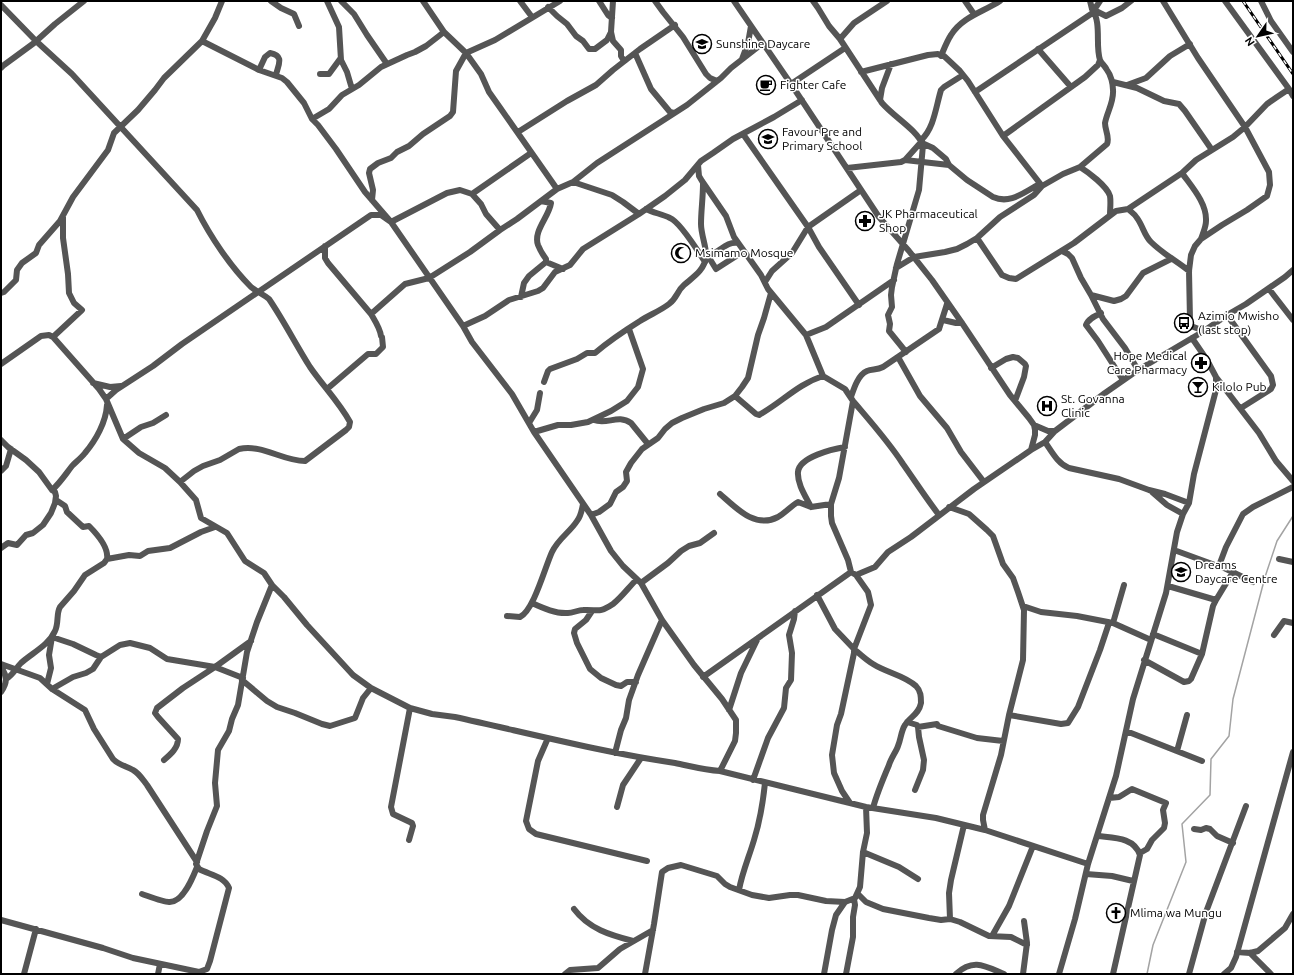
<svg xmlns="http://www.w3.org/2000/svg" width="1294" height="975" font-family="Ubuntu,sans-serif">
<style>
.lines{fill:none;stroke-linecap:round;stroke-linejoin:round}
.stream{stroke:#a3a3a3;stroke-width:1.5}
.street{stroke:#555;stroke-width:6}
.rail-casing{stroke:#000;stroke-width:3}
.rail{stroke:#fff;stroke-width:1.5;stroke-dasharray:4.5;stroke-linecap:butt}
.labels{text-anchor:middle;stroke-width:3;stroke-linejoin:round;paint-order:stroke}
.poi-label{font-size:12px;fill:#000;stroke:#fff;text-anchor:start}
</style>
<rect width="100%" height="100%" fill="#fff"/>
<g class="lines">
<path class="stream" d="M1147,974l6,-29 33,-83 -4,-38 28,-29 1,-36 18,-23 4,-37 32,-122 12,-36 16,-25"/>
<path class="street" d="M271,1l10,7 13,6 5,12
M327,1l12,26 2,33 6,12 5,17
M341,1l13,13 13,21 20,29
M423,1l21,31 22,21 15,21 8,18 12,17 56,80
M520,1l12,16
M599,1l9,14 4,3
M613,1l-2,31 2,9 8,9v6l3,5
M655,1l8,11 20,25 23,37 4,4 7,3
M734,1l57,83 88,133 30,34 23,29 30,43 48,72 19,23 5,7 1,5v5l-4,15
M813,1l5,7 11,18 11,13 42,64c12,14 34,26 41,42l-4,45 -22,74 -5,23 -1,8 1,12 -4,8 2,9 -1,7 17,21
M965,1l9,13
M1090,1l2,8 14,7 16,-8 9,-7
M1163,1l35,57 47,69 24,45 1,13 -3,11 -20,14 -25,15 -21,14 -6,7 -4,9 -2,16 1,49 1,6 13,5
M1225,1l64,88 4,7
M1261,1l10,20 22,31
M1,5l35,36 36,33 125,136c13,26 33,56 54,77 6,5 12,7 18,12 15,22 27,46 41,68 13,19 29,35 40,55l-1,5 -3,3 -41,31c-23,0 -42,-17 -66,-12l-19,11 -17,6 -9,5 -14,11
M548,7l9,9 10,8 9,12 7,5 6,8h6l12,-9 4,-8
M1094,10l6,-9
M840,39l14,-16 33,-22
M1038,49l33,38
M635,53l16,36 19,23 4,1
M941,56c3,-7 6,-15 10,-21 11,-18 32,-23 49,-34
M742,59l6,-16 3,-17
M1,68l3,-3 30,-22 21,-19 29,-23
M259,70l6,-13 5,-4c15,3 8,12 6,22
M861,72l67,-17 10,-1 6,2 16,15 8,10 35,55 39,50
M320,74h9l11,-15
M1113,82l24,6 27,13 15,3 6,7 27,39
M791,84l54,-36
M1127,85l19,-7 24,-22 20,-12
M975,92l119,-80
M880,100l2,-12 9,-24
M312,119l17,-10 13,-14 17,-10 22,-18 26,-12 8,-3 11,-6 18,-14
M518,132l49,-31 29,-16 17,-15 27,-21 35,-24
M743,134l65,93 11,20 40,58
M1003,136l82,-59 13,-12 2,-5
M921,140c13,-11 15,-34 20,-50l3,-3 19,-12
M922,143l11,5 13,11 3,6 18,15 26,17c18,8 32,-6 47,-13
M905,160l44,5
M698,165l1,11 3,5 24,35 8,21 27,38 7,14 38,46 17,41 22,13 8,12c17,20 35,40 50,63 12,17 23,34 36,51
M1080,167l27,-23c3,-7 -2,-13 -2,-21 2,-11 9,-21 8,-33 0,-6 -2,-15 -6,-20 -2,-4 -5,-6 -7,-10 -5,-15 2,-37 -8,-51
M847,168l54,-6 4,-2 17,-19
M1182,173c9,13 25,30 24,48 0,6 -3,12 -5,18
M573,182l39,13 11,7 16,12
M472,194l59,-41
M372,200l1,-10 -4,-17 1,-4 8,-6 13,-5 6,-6 12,-6 14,-12 27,-18 3,-4 3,-41 10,-18 29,-13 65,-39
M646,209c8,4 16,5 24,9 10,4 28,33 35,44
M1128,209l54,-36 14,-13 37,-23 12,-10 22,-23 10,-7 12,-8
M977,238l25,37 7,3 7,1 58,-36 42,-32 12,-2c3,3 7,5 9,9 6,8 7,17 14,24 12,12 26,19 38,29
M325,246v12l3,5 43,51c4,7 9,14 10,22l1,1 1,10 -7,7h-8l-41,35
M1062,251l6,3 4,4 9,20 10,17 12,24 22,29 13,22
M706,256c13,-2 19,-15 32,-13
M708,256l8,13 28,-18
M546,262l17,7
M896,268l18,-11 31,-5 12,-3 10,-5 10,-6 23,-21 34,-22 8,-9 21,-12 17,-7c8,5 27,19 30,29 1,6 0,13 0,19
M765,282l7,-11 20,-18 16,-26 53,-37
M1269,289l24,31
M1,293l3,-1 12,-12 1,-10 5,-7 14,-10 3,-8 21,-24 13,-24 35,-47 6,-17 24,-23 17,-20 9,-12 38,-37 13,-23 7,-17
M1091,295l23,6 7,-2 5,-3 17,-23 28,-14
M521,297l3,-14 5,-7 17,-14v-3c-3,-4 -6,-9 -8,-14 -5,-14 11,-28 13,-42l-10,-2
M1101,313c-6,3 -13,6 -15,12l12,16 25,39
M371,314l34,-30 24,-6 41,-26 30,-22 17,-11 40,-30 16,-7 24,-19 90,-58 34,-27 10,-10 32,-25
M1227,315l44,61 2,9 -2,4 -30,19
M943,320l13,3h6
M463,326l22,-10 24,-16 29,-9 5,-3 12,-16 15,-7 13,-16 56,-35 26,-18 20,-16 16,-19 12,-8 20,-14 41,-22 28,-17
M806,335l20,-8 68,-47
M53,337l29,-27 -8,-7 -5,-10 -1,-19 -5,-36v-21
M898,357l22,39 27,32 14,24 23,30
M1,364l40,-28 8,-1 4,2 46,52 7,10 17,40 16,14 26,15 15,14 16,18 5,18 26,15 18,28 19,12 8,12 12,12 23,28 46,50 18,13 39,20 22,6 23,3c73,16 146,35 220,46 15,3 29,7 45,8l15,-30 1,-8v-13l-14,-21 -28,-34 -32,-45 -21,-37 -18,-17 -12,-15 -20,-36 -57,-83 -22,-38 -40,-52 -9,-16 -72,-104 -26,-30 -29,-43 -18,-24 -6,-6 -8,-16 -17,-21 -5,-4 -23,-8 -57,-29
M991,368l15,-9 7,-2 5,1 7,6 1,2 -2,11 -9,24
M1216,377l43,56 17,28 17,20
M544,382l4,-11 2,-2 27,-10 10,-6h8c14,-12 29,-22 45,-32 9,-6 20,-10 29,-17 8,-6 8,-13 15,-19 9,-8 20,-14 22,-28 1,-9 -5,-22 -5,-33 0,-13 2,-26 2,-40
M93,383l17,4 11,-1
M735,396l21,18 3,1c22,-12 39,-31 64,-39
M851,397c3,-9 7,-22 16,-26 5,-2 10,-1 16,-4l56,-38 8,-25
M106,399l10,-9 37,-24 29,-22 189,-129h10l10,7 56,-29 13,-3 12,4 9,10 5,10 14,16
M594,420c13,5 24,-6 37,3l17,21
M529,423l8,-13 3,-17
M1034,425l14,6h7
M534,432l24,-7h13l17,-3 23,-11 16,-10 11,-14 5,-18 -14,-40
M123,439l18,-12 12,-4 13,-8
M1,440l7,7 18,13 13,12 13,18 3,2 1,4 -1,7 -4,10 -8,12 -10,8 -7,2 -9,10 -9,-2 -7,5
M1045,442c7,10 13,22 24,26l50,11 30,11 16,4 24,9
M1,471l5,-5 5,-17
M52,490c8,-7 13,-15 20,-24 4,-4 9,-8 13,-13 11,-13 21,-31 22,-48
M1152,492l15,13 16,9
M720,494c16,14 35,35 58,23 7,-4 13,-11 20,-15l13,5 20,-3
M811,507c-5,-10 -14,-23 -13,-35 1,-15 35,-23 47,-25
M949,507l20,7 18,16 6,6 10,28 10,14 5,14 6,18 -1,50 -14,55 -8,40 -18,60v5l2,10
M591,515l8,-3 11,-8 6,-12 7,-5 4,-6 -1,-9 5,-9 11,-14 16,-11 7,-9 7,-6 10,-5 22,-9 20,-6 11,-7 7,-9 6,-9 10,-43 6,-17 7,-25
M1174,550l41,15h3l2,-2 6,-16 17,-33 10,-7 40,-20
M107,559l22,-4 11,1 8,-5 22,-3 31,-16 14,-5
M1279,559l14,3
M1218,565l35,17
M851,572l-3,-12 -16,-37 -1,-7v-12l8,-26 14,-77
M856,575l12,17 3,13 -17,44c6,5 12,11 19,15 14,9 31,11 43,22 5,5 5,11 5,17 -2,11 -11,14 -16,22 -4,6 -4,14 -7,21 -2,6 -7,12 -9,19 -6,14 -12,28 -16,43
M641,583l27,-20 13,-12 8,-5 11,-3 14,-10
M1168,586l48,14
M817,595l18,34 19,20v4l-13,61 -4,11 -5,30 2,18 8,18 8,12
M532,603c11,5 24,11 36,10 5,0 10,-3 15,-3 15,-1 15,4 30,-6 8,-6 16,-17 24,-25
M1023,606l18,6 36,4 36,7 38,17
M592,611l-6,9 -11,9 -1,4 3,10 13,26 11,9 15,7 5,1 6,-4h9
M507,616l13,1c14,-7 25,-50 32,-65 6,-13 18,-20 25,-31 4,-5 5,-11 6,-17
M1113,623l11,-38
M1153,634l49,20
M1274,635l10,-14 9,2
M1144,660l40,22 5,-1 2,-2 11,-25 11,-48 3,-6 17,-28
M1,664l39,14 12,11 33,21 9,19 19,30c6,6 13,7 20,11 6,3 10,10 14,15l50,77
M1,667c6,9 7,15 0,25
M703,677l148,-105 5,3 19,-8 13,-15 23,-15 63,-48 57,-39 14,-8 10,-11 50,-38 33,-23 66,-39 23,-16 19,-11 39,-27 8,-7
M6,679c7,-4 10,-11 15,-16 11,-10 28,-18 34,-32 4,-8 1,-17 5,-24l14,-16 11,-16 19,-12 3,-4c2,-12 -10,-25 -18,-33l-6,1 -16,-15 -2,-6 -9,-6
M242,680l25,21 10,6 18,6 27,11 8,2 25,-8 8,-20 8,-10
M47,684l4,-16 -2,-13 3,-18 21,7 23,11 5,2
M52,689l21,-12 13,-4 7,-4 8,-12 19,-12 10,-2 20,5 17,11 48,8 28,11
M729,710l12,-37 17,-35
M1009,715l52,9 7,-1 10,-16 22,-57 9,-27
M907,722l10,3 1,2 1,10 5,23 -1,10 -8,20
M918,727l19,-3 1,2 39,12 26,3
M1126,731l76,30
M548,738l-10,23 -12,60 3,8 7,5 111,27
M1177,751l10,-36
M615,753l6,-23 5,-12 3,-18 9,-25 24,-55
M164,760c7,-6 14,-12 14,-21l-20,-22 -3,-4 2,-5 26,-20 32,-21 36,-26
M720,771l146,36 70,11 49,12 103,34
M753,780l15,-42 16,-30 2,-20 5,-8 1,-27 -3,-18 5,-16 1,-8
M1109,798l10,-1 13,-8 34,14 -3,7 2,13 -1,5 -12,12 -5,9 -7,4
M617,807l6,-22 18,-27
M1194,829l7,1 5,-2 4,1 7,7 16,7
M1098,836c15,2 36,1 42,19l-27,119
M409,840l4,-14 -1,-3 -19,-9 -2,-7 19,-99
M863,852l36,15 19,12
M1086,874l26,2 21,5
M739,890c3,-17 10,-33 15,-50 6,-19 9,-38 11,-57
M142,894c6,2 21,8 27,8 14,1 24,-25 28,-35
M858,894l8,8 17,7 46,9 12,2 9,-1 10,3 29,14 22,1 16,8
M574,909c15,20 36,26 59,32
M950,919l-1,-26 2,-13 13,-55
M1,920l102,28 30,10 66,14 8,-3 3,-8 19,-73c-5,-12 -19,-13 -30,-19l-3,-5 11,-33 10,-25 -2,-23 3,-33 11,-19 3,-12 6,-14 9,-53 10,-30 15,-37
M992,936l17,-30 24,-60
M1237,952l13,1 8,-2 27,-23 8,-14
M1250,953l21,21
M24,974l12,-45
M158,974l2,-10
M565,974l5,-4 28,-2 22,-19 33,-19
M645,974l9,-50 8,-52 6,-4 13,-3 36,11 8,8 5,3 22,8 17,3 21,-3h8l28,6 19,1
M824,974l8,-44 4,-15 9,-13 10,-4 5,-11 3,-35 4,-19 -1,-26
M846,974l7,-37v-20l2,-12 -1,-6
M956,974c17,-16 29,-8 48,0
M1023,974l4,-31 -3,-22
M1059,974l16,-55 13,-55 28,-88 17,-77 33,-106 11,-61 6,-18 6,-11 5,-29 22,-84v-13l-9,-17 -15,-22
M1189,974l17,-62 40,-106
M1224,974l7,-6 5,-11 57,-205"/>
<g class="rail-casing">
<path id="rail" d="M1243,1l50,73"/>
</g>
<use href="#rail" class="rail"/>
</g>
<defs>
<g id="school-ring" transform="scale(1)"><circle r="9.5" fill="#fff" stroke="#000" stroke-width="1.5"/><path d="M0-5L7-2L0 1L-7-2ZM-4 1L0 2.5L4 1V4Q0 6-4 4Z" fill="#000"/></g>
<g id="cafe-ring" transform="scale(1)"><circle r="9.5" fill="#fff" stroke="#000" stroke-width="1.5"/><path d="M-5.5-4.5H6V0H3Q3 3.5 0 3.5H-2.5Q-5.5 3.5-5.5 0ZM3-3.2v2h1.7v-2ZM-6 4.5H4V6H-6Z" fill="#000"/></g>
<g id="pharmacy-ring" transform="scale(1)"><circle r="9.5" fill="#fff" stroke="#000" stroke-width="1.5"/><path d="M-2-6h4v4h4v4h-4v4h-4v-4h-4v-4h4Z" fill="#000"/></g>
<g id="mosque-ring" transform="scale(1)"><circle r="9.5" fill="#fff" stroke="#000" stroke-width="1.5"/><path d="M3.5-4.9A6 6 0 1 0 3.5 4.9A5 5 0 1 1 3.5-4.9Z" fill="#000"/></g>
<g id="bus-ring" transform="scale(1)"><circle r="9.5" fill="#fff" stroke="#000" stroke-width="1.5"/><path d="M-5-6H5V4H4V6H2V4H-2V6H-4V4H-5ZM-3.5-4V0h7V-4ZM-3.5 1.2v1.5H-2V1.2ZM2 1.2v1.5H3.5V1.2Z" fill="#000"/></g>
<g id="bar-ring" transform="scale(1)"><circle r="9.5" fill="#fff" stroke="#000" stroke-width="1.5"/><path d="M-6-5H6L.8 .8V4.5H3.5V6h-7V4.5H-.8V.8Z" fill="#000"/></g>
<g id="hospital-ring" transform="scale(1)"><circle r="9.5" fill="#fff" stroke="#000" stroke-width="1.5"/><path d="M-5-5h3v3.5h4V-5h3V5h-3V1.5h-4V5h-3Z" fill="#000"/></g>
<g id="church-ring" transform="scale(1)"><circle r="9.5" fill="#fff" stroke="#000" stroke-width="1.5"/><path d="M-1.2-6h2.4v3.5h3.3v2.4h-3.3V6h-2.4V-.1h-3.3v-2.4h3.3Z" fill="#000"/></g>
</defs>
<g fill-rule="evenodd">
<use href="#school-ring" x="702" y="44"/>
<use href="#cafe-ring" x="766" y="85"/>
<use href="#school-ring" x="768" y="139"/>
<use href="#pharmacy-ring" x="865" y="221"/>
<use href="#mosque-ring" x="681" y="253"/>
<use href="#bus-ring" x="1184" y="323"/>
<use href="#pharmacy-ring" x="1201" y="363"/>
<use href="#bar-ring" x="1198" y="387"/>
<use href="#hospital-ring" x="1047" y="406"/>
<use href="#school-ring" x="1181" y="572"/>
<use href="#church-ring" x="1116" y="913"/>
</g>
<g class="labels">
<g class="poi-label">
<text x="716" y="48">Sunshine Daycare</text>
<text x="780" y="89">Fighter Cafe</text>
<text x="782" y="136">Favour Pre and<tspan x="782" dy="14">Primary School</tspan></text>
<text x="879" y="218">JK Pharmaceutical<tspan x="879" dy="14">Shop</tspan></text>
<text x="695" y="257">Msimamo Mosque</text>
<text x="1198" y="320">Azimio Mwisho<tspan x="1198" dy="14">(last stop)</tspan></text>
<text x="1187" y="360" text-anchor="end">Hope Medical<tspan x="1187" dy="14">Care Pharmacy</tspan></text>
<text x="1212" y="391">Kilolo Pub</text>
<text x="1061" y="403">St. Govanna<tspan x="1061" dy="14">Clinic</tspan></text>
<text x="1195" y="569">Dreams<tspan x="1195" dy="14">Daycare Centre</tspan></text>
<text x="1130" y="917">Mlima wa Mungu</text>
</g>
</g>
<rect width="1294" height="975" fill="none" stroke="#000000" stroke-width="4"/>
<g transform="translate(1258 36) rotate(236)" stroke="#ffffff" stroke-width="3" paint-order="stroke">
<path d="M0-3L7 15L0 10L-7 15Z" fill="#000000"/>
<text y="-6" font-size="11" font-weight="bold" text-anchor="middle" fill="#000000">N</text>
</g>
</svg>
